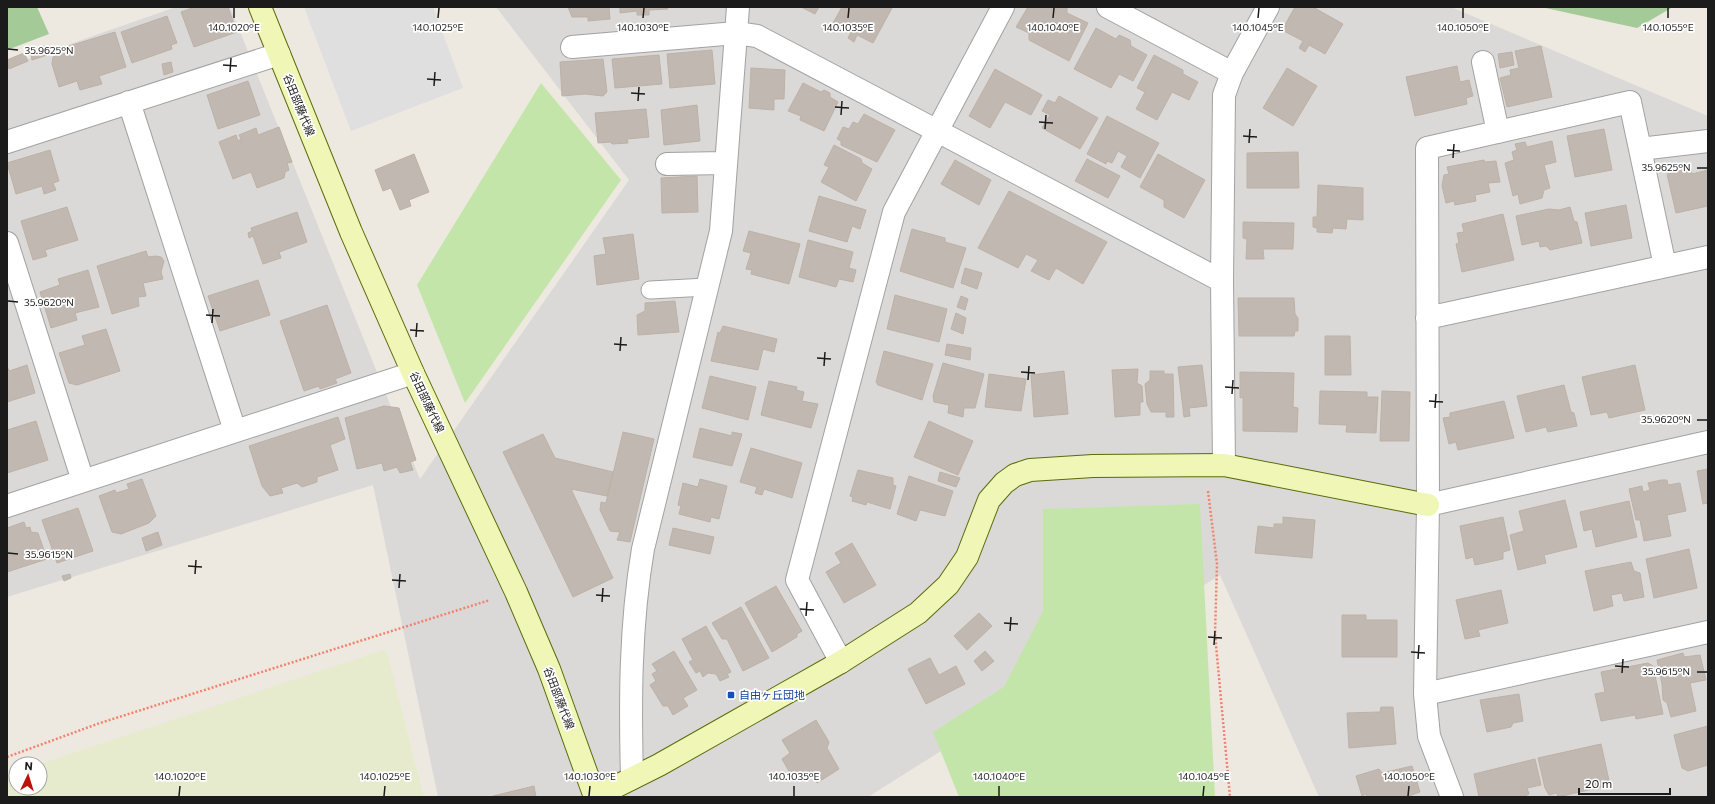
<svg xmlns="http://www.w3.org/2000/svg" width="1715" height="804" font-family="Commissioner,'Noto Sans JP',sans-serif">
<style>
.residential{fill:#dad9d8}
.farmland{fill:#e7ebcd}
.grass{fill:#c4e5a9}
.forest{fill:#a4ca98}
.parking{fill:#dfdfdf}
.building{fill:#c1b8b1;stroke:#bdb1a5}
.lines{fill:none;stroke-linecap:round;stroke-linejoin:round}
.lane-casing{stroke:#a2a2a2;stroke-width:19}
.street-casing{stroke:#a2a2a2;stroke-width:24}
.secondary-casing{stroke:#5c6b0a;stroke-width:24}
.path{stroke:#f2816d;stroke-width:2.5;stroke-dasharray:2 2;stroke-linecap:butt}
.lane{stroke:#fff;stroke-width:17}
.street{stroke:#fff;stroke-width:22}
.secondary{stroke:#eff6b6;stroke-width:22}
.ticks{fill:none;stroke:#1b1b1b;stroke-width:1.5}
.transit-dot{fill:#1a4fb4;stroke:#fff;stroke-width:1.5}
.labels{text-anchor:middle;stroke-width:3.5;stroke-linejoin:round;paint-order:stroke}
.street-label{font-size:11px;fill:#1b1b1b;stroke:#fff}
.transit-label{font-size:11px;fill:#164399;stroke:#fff;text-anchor:start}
.ticks-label{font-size:10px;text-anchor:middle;fill:#1b1b1b;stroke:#fff;stroke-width:3.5;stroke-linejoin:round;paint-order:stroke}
</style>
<rect width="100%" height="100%" fill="#ede9e1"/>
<path class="residential" d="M176,7h54l190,472 209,-299 -133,-173h955l257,109v681h-389l-99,-222 -352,222h-430l-65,-312 -366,112v-531z"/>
<path class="farmland" d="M386,649l38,148h-417v-22l9,-3v16h24v-24z"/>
<path class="grass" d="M541,83l80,97 -156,223 -48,-118z
M1200,504l15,293h-256l-26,-65 71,-45 39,-76v-102z"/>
<path class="forest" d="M7,7h30l12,27 -42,16z
M1541,7h132l-36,21z"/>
<path class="parking" d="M304,7h129l30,81 -112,43z"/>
<path class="building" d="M195,7h33l9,25 -43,15 -13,-35z
M568,7h41l1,12 -22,2v-4h-16z
M620,7h47l1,2 -19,1v5h-12v-4l-17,2z
M801,7h18l-4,7z
M842,7h48l2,1 -19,35 -16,-8 -3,7 -6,-4 3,-6 -18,-9z
M1028,7h39v6l21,10 -19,38 -40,-21v-7l-13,-6z
M1295,7h18l30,17 -18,30 -16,-9 -4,7 -6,-4 4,-7 -21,-11z
M167,16l10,27 -6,2 1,4 -40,14 -11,-31z
M1096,28l20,11 3,-4 11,5 1,6 16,9 -14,26 -14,-7 -8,14 -37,-19z
M115,32l11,35 -27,9 3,8 -22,6 -3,-9 -18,6 -7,-23 1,-7 16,-5v-6z
M44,46l3,9 -15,5 -2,-9z
M1541,46l11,51 -45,10 -7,-29 11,-3 -1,-5 9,-2 -4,-17z
M712,50l3,34 -45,4 -3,-34z
M1512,52l2,13 -14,3 -2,-14z
M24,53l4,8 -19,8 -2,-9z
M659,55l3,29 -47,4 -3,-29z
M1154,55l29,15v4l15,8 -9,18 -17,-8 -15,28 -21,-11 9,-17 -8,-4z
M603,59l4,33 -4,4 -18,-2 -23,2 -2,-34z
M171,62l2,10 -9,3 -2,-11z
M1457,66l3,16 9,-2 4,16 -7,2 1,6 -52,12 -9,-39z
M751,68l34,2 -1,29h-10v11l-25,-2z
M1287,68l30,18 -24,40 -30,-18z
M995,69l47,26 -11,20 -26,-13 -15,26 -21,-12z
M248,81l12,34 -42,14 -11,-34z
M803,83l18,9 3,-2 6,3v4l8,5 -14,29 -24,-11 1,-4 -13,-5z
M1059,96l39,22 -18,31 -38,-21 8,-13 -8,-4 6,-11 7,3z
M697,105l3,36 -36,4 -3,-35z
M646,109l3,28 -22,2 1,4 -16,1 -1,-2 -13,1 -3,-30z
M864,114l31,16 -18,32 -36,-17v-4l-4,-2 6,-12 6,2 4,-7 5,2z
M1107,116l52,27 -19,35 -19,-11 6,-11 -9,-5 -6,12 -5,-2 -1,3 -19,-10z
M279,127l13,35 -5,1 2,7 -4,2 -1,6 -27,10 -6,-16 -18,7 -14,-37 17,-7 2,6 3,-2 -2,-4 17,-7 2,7z
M1604,129l8,41 -37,7 -8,-41z
M1552,141l4,21 -12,3 6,23 -6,2 -2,8 -22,6 -2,-10 -5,2 -8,-33 9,-3 -2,-8 5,-2 -2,-6 10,-2 2,5z
M834,145l27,14 1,4 10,6 -16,32 -35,-19 8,-15 -5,-2z
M50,150l9,31 -6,2 3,7 -12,4 -2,-8 -26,8 -9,-31z
M1298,152l1,36h-52v-35z
M414,154l15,38 -20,8 2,6 -11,4 -9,-22 -8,3 -8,-21z
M1158,154l47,26 -21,38 -20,-11v-7l-24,-13z
M1087,159l33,17 -12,22 -33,-17z
M955,160l36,20 -12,25 -38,-21z
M1484,160l1,2 11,-1 4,21 -12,1 2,9 -15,3 1,6 -21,4 -1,-4 -8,2 -4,-17 2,-11 5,-1 -2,-7z
M1690,168l2,6 16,-4v36l-32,7 -9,-39z
M697,176l1,36 -36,1 -1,-35z
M1318,185l45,3v32l-16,-1 -1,10 -13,-1 -1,5 -15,-1v-4l-4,-1v-10h4z
M1009,191l98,51 -24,42 -27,-16 -7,12 -18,-9 7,-11 -12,-6 -8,14 -40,-20z
M819,196l47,14 -6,19 -8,-3 -5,16 -38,-11z
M1626,205l6,33 -41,8 -6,-33z
M67,207l11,33 -33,10 2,6 -14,4 -12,-39z
M1570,207l4,14 3,1 5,21 -32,7 -4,-4 -6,1 -1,-6 -17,4 -6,-29 33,-7 10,1z
M297,212l10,30 -28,10 2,6 -18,6 -10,-28 -4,2 -1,-5 4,-2 -1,-3z
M1503,214l11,46 -52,12 -6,-28 3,-1 -2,-10 7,-1 -2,-8z
M1243,222l51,1 -1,26h-30l1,10h-18l1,-20 -4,-1z
M912,229l33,9v4l21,6 -13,40 -53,-17z
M749,231l51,13 -11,40 -38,-10 1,-4 -6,-1 5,-16 -8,-2z
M633,234l6,45 -42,6 -3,-29 12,-2 -3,-16z
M808,240l45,12 -4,16 7,2 -3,12 -14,-3 -3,8 -37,-10z
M146,251l2,6 8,-1 5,1 3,4 -3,11 2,7 -20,4 3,13 -8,1 1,9 -27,8 -15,-48z
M965,268l17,5 -5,16 -16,-6z
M88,270l11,37 -24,6 2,7 -26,8 -11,-36 20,-7 -2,-6z
M258,280l12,35 -50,16 -12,-35z
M895,295l52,14 -8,33 -52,-13z
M961,296l7,3 -3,11 -8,-3z
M1238,298h56l1,16 3,4v13h-3l-1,5h-55z
M675,301l4,31 -41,3 -1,-20 8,-4v-8z
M327,305l24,68 -16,6 2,4 -17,6 -1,-3 -15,5 -24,-70z
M956,313l10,5 -3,16 -12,-5z
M723,326l54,13 -3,13 -11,-3 -5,21 -47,-9 7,-29 2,1z
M106,329l14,42 -43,14 -8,-2 -10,-30 26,-8 -3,-9z
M1325,336h25l1,39h-26z
M947,344l24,4 -1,12 -25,-5z
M884,351l49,13 -11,36 -44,-15 -2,-3z
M943,363l41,11 -9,34h-11l-1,9 -15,-4 1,-8 -15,-3 -1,-6z
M27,365l8,28 -28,9v-36l2,5z
M1202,365l5,41 -18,2 1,8 -6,1 -6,-50z
M1635,365l10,45 -36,8 -2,-6 -16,3 -9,-38z
M1138,369l-1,14 5,3 1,16h-3v13l-25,2 -3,-47z
M1064,371l4,43 -34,3 -3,-42z
M1150,371h14v3h9l1,43h-8v-5h-15l-4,-8 -2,-20 5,-4z
M1240,372l54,1 -1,34 5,1 -1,24 -54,-1v-34l-3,1z
M989,374l37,5 -5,32 -36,-4z
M710,376l46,11 -8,33 -46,-12z
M769,381l28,6 -1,3 8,2 -2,9 16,3 -7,24 -50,-13z
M1564,385l7,27 3,1 3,13 -29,6 -2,-5 -20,5 -9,-36z
M1320,391l47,1v5h11l-2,36 -30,-1 1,-7 -28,-1z
M1382,391l28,1 -1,49h-29z
M1504,401l10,37 -56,12 -2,-8 -7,2 -6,-26 7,-1v-4z
M384,406l15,2 17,52 -6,2 3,8 -13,3 -3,-6 -13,4 -2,-8 -25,6 -12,-51z
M338,417l7,22 -15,6 8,25 -21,7v5l-15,5 -5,-4 -16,5 2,5 -13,3 -8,-10 -13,-40z
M36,421l12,39 -41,13v-43z
M929,421l44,20 -15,34 -44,-18z
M700,428l32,8v-4l10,2 -10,32 -39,-9z
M623,432l31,7 -24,103 -13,-2 3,-8 -10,-1 -10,-21 1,-8 5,1z
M543,434l12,24 58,14 -6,24 -36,-7 42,89 -40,19 -70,-145z
M751,448l51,15 -10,35 -28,-9 -2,6 -7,-2 2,-6 -17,-5z
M1708,469v34l-5,1 -6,-33z
M858,470l35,8v7l3,1 -6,23 -23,-7 -1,3 -14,-4 1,-4 -3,-1z
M940,472l20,6 -4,9 -18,-6z
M909,476l44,15 -8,25 -25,-6 -4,11 -19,-7z
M142,479l14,37 -7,7 -28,11 -9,-2 -13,-36 16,-6 1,3 13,-4 -2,-5z
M700,479l27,7 -8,33 -8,-2 -1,5 -31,-8 2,-8 -3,-1 5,-22 15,4z
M1661,480h6l1,5 12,-2 6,28 -19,4 4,21 -27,5 -4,-21h-4l-7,-31 13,-3 1,6 7,-2 -2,-7z
M1565,500l12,47 -33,8 2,8 -28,7 -8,-35 14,-4 -5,-20z
M1629,501l8,36 -41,10 -4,-18 -8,2 -4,-19z
M78,508l15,43 -36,12 -15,-43z
M1283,517l32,3 -3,38 -57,-5 3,-27 16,2v-4h9z
M1503,517l7,33 -7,2v7l-28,6 -2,-8 -7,2 -6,-33z
M24,522l2,6 4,-1 1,5 7,1 9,26 -40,13v-44z
M673,528l41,9 -4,17 -41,-9z
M158,532l4,13 -16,6 -4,-13z
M852,543l24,42 -32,18 -18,-31 15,-9 -6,-10z
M1689,549l8,39 -43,10 -8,-39z
M1631,562l3,9 6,2 4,24 -20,4 -2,-8 -11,2 2,11 -19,5 -9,-40z
M70,574l1,4 -7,3 -2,-5z
M776,586l26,45 -5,3v3l-25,15 -27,-49z
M1501,590l7,33 -30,7 2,6 -15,3 -9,-39z
M741,607l28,51 -26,13 -16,-32h-5l-10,-16z
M979,613l13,13 -25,24 -13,-14z
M1342,615h24v5h31v37h-55z
M706,626l25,46 -4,2 2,3 -9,4 -4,-7 -8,-1 -5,4 -3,-6 -4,2 -7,-11 4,-2 -11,-21z
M674,651l23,39 -14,8 5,8 -15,9 -5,-9h-5l-13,-21 6,-4 -4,-7 5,-3 -5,-7z
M985,651l9,10 -12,10 -8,-10z
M1683,653l1,4 16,-2 6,25 -16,3 6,28 -25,6 -4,-14 -4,-3 -1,-16 -5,-24z
M930,658l9,17 17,-9 9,18 -39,20 -18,-35z
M1648,663l5,3 10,48 -27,5 -1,-4 -34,6 -6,-27 10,-2 -4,-20z
M1519,694l4,27 -10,2 -2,4 -24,5 -7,-32z
M1381,707h12l3,37 -47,4 -2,-35 33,-1z
M816,720l13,22 -2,6 12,21 -22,14 -8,-12 -15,9 -12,-21 8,-6 -8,-13z
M1708,726v39l-20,6 -6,-3 -8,-33z
M1601,744l9,41 -52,12 -1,-4 -8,2 -4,-7 -7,-30z
M1535,759l6,26 -14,3 2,6 -6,3h-44l-5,-23z
M1412,766l8,26 -14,5h-39l-1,-3 -4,2 -6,-20 23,-7 3,4z
M534,786l2,11 -43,-1z"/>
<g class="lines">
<g class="lane-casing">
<path id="lane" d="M650,290l57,-3"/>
</g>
<g class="street-casing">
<path id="street" d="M1108,7l124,66
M572,47l164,-14 21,3 465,245
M1483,62l15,70
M129,102l106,329
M7,142l272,-88
M1640,149l68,-8
M667,164l58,-1
M7,243l76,238
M1427,318l281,-61
M1224,465l-2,-184 2,-186 8,-22 36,-66
M1428,505l280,-63
M7,506l406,-133
M841,662l-44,-82 97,-368 109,-205
M1425,694l283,-62
M632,778c-2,-76 -2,-153 11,-229l78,-318 17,-224
M1452,797l-23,-61 -4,-42 3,-189 -1,-357 203,-46 35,164"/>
</g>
<g class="secondary-casing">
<path id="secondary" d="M260,7l91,225 62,141 103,219 33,77 46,128
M595,797l64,-32 182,-103 77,-49 30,-28 19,-28 22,-57 15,-17 11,-8 15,-5 63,-4 131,-1 204,40"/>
</g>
<path class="path" d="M1208,491l9,73 -2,70 15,163
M7,757l93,-34 390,-123"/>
<use href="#lane" class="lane"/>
<use href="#street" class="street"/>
<use href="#secondary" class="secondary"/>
</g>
<path class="ticks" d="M234,18v-10M438,18l1,-10M643,18l1,-10M848,18l1,-10M1053,18l1,-10M1258,18l1,-10M1463,18v-10M1668,18v-10M8,49l10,1M223,65l14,1M230,72l1,-14M427,79l14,1M434,86l1,-14M631,93l14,1M638,101l1,-14M835,107l14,1M841,115l1,-14M1039,122l14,1M1045,129l1,-14M1243,136l14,1M1249,143l1,-14M1447,150l13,1M1453,158l1,-14M1697,168h10M8,301l10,1M206,315l14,1M212,323l1,-14M410,330l14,1M416,337l1,-14M614,344l13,1M620,351l1,-14M817,358l14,1M824,366l1,-14M1021,372l14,1M1028,380l1,-14M1225,387l14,1M1232,394l1,-14M1429,401l14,1M1435,408l1,-14M1697,420h10M8,553l10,1M188,566l14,1M195,574l1,-14M392,580l14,1M399,588l1,-14M596,595l14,1M602,602l1,-14M800,609l14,1M806,616l1,-14M1004,623l14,1M1010,631l1,-14M1208,637l14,1M1214,645l1,-14M1411,652l14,1M1418,659l1,-14M1615,666l14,1M1697,672h10M1622,673l1,-14M179,796l1,-10M384,796l1,-10M589,796l1,-10M794,796v-10M999,796v-10M1203,796l1,-10M1408,796l1,-10"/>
<rect class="transit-dot" x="727" y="691" width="8" height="8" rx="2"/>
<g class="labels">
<g class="street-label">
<text transform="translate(299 105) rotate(68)" y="4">谷田部藤代線</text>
<text transform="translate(427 402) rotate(65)" y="4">谷田部藤代線</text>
<text transform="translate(559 698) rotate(69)" y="4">谷田部藤代線</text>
</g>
<g class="transit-label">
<text x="739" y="699">自由ヶ丘団地</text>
</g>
</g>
<g class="ticks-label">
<text x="234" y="31">140.1020°E</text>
<text x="438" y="31">140.1025°E</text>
<text x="643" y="31">140.1030°E</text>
<text x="848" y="31">140.1035°E</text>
<text x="1053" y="31">140.1040°E</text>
<text x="1258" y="31">140.1045°E</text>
<text x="1463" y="31">140.1050°E</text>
<text x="1668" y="31">140.1055°E</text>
<text x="49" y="54">35.9625°N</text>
<text x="1666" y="171">35.9625°N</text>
<text x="49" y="306">35.9620°N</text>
<text x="1666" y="423">35.9620°N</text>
<text x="49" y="558">35.9615°N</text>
<text x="1666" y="675">35.9615°N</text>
<text x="180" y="780">140.1020°E</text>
<text x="385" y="780">140.1025°E</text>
<text x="590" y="780">140.1030°E</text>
<text x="794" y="780">140.1035°E</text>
<text x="999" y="780">140.1040°E</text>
<text x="1204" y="780">140.1045°E</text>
<text x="1409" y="780">140.1050°E</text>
</g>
<rect width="1715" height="804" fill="none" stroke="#1b1b1b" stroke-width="16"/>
<g transform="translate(28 776) rotate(4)"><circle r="19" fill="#ffffff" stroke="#a4a4a4"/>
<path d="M0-3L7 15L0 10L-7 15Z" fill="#bd120a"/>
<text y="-6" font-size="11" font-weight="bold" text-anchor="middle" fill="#1b1b1b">N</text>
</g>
<path d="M1579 788v6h91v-6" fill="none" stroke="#1b1b1b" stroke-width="2"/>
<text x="1585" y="788" font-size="12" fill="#1b1b1b" stroke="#ffffff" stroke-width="3" paint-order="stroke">20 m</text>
</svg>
